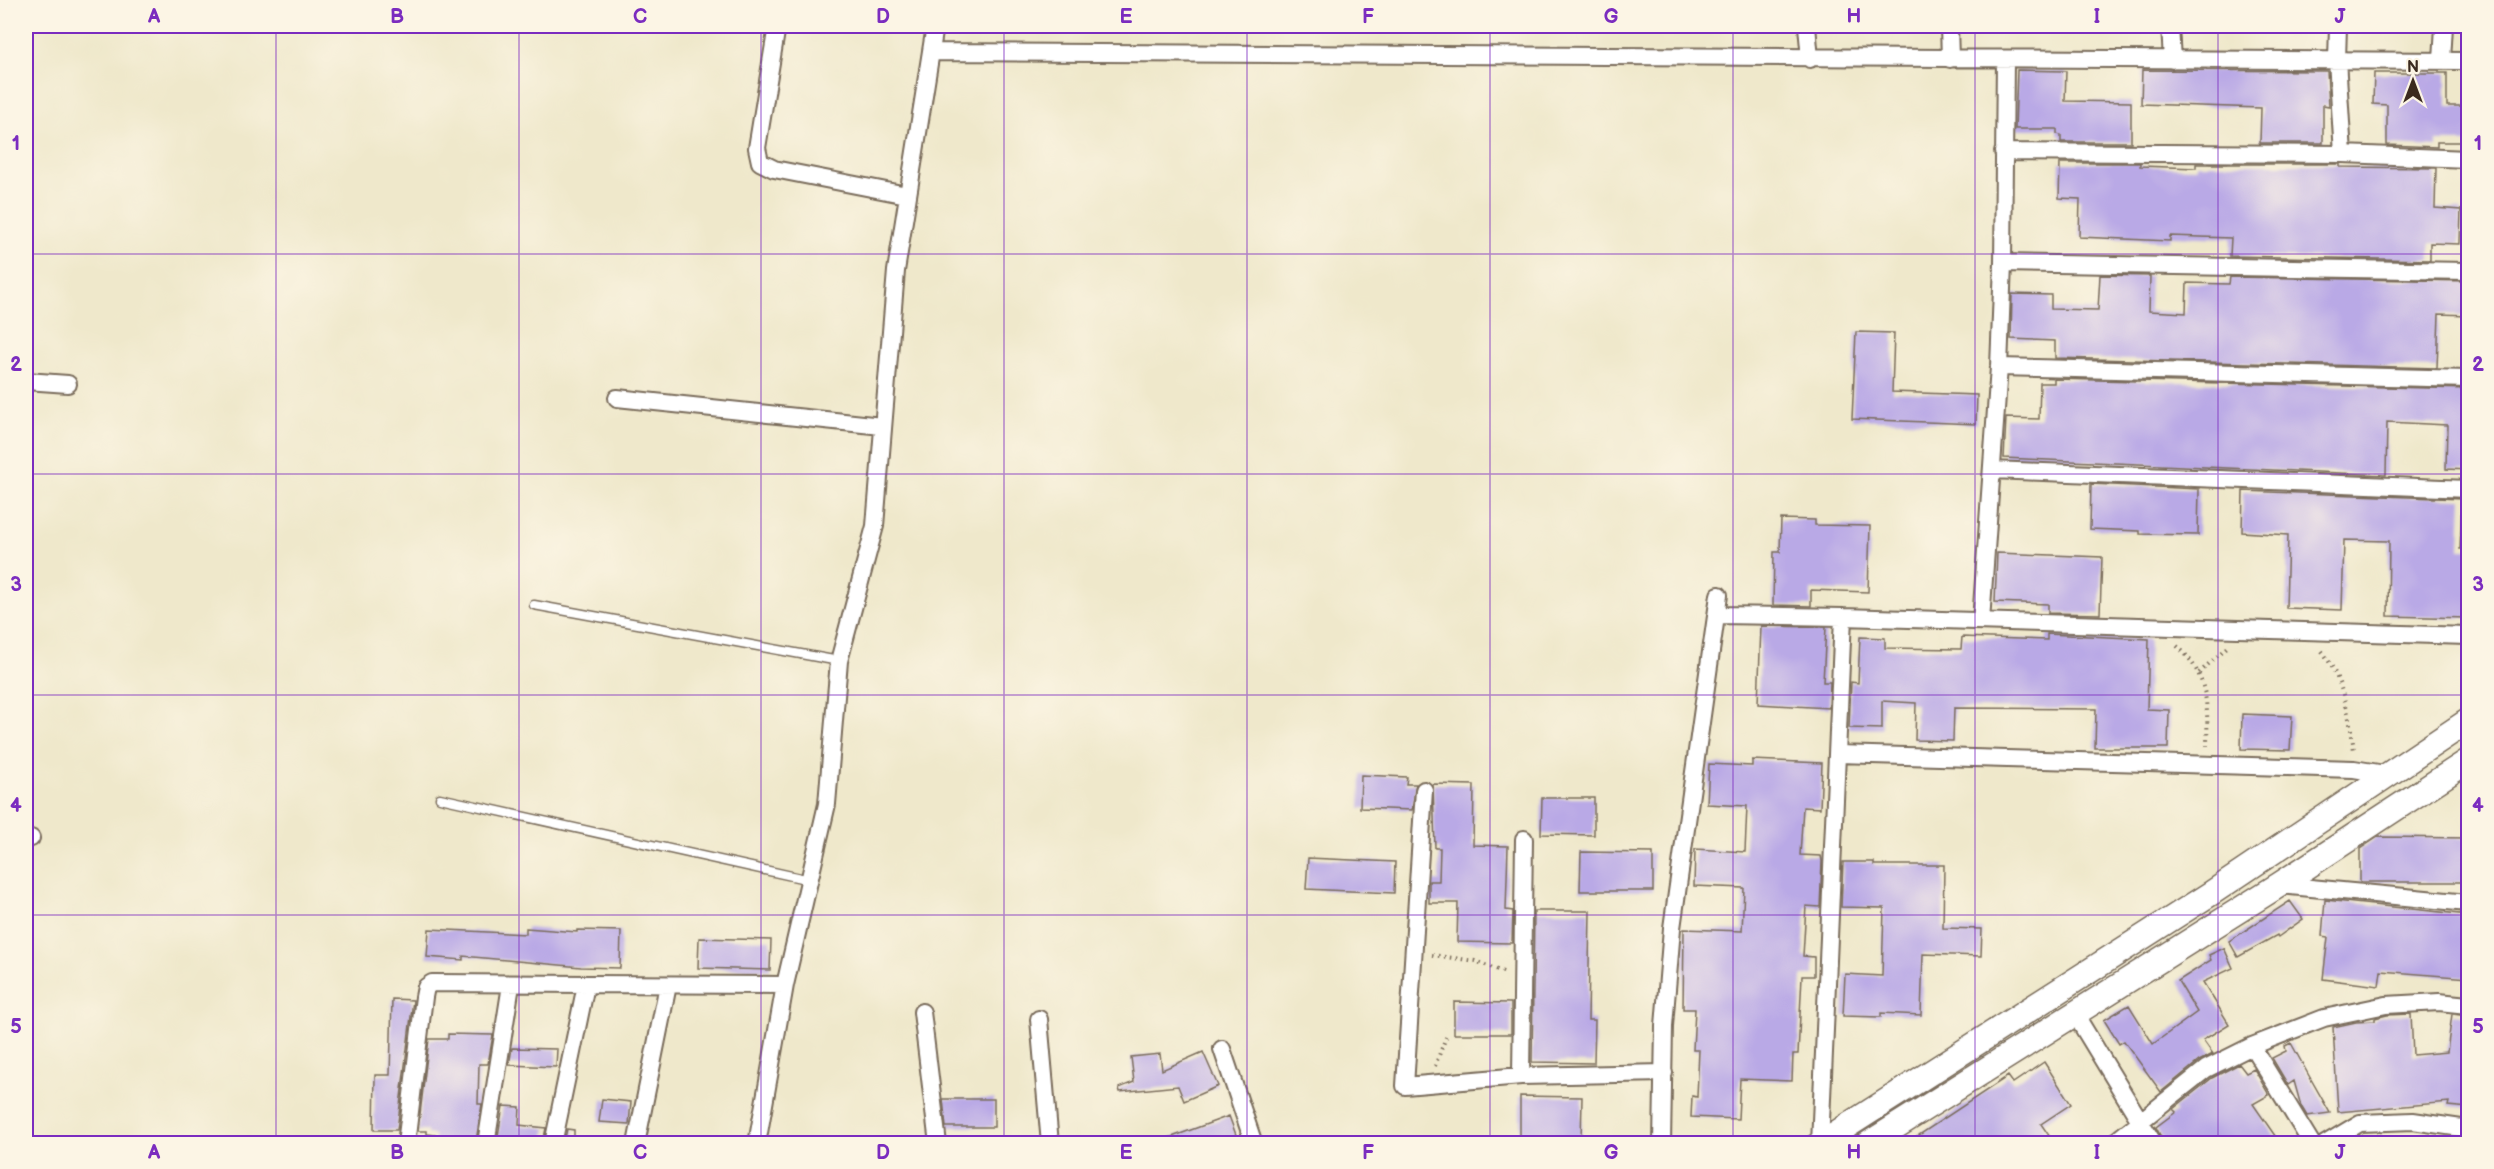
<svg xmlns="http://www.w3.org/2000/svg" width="2494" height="1169" font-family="'Balsamiq Sans',sans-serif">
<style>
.building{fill:#b9a9e6}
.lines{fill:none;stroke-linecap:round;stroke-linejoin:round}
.service-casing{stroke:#7a6c5b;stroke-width:11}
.minor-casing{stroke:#7a6c5b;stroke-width:20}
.secondary-casing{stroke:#7a6c5b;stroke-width:27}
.path{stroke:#7a6c5b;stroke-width:4;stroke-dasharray:1.5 4.5;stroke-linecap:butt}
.service{stroke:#fff;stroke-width:8}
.minor{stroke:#fff;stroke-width:16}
.secondary{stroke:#fff;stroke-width:24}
.grid{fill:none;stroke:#7b2cbf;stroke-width:1.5;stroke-opacity:0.55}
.neatline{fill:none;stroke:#7b2cbf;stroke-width:2}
.grid-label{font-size:20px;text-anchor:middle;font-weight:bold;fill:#7b2cbf}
</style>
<rect width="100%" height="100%" fill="#fcf5e5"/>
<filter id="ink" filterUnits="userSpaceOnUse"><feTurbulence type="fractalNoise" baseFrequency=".0167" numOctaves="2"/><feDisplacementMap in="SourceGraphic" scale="12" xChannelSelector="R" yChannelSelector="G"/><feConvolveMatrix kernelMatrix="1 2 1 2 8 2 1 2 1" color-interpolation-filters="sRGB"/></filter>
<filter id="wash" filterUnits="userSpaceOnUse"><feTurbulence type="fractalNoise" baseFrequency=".008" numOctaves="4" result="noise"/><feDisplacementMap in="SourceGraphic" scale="24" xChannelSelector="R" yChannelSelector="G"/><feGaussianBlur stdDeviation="1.35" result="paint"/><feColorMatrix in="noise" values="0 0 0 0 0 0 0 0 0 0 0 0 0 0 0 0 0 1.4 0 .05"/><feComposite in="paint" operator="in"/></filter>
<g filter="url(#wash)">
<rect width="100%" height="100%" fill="#efe8cb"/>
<g id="blocks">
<path class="building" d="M2017,70l49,1 -1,30 66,1v40h-70v-7l-4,-1v-5h-42z
M2142,70l185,1 2,35 -6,-1v38h-63l1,-35 -120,-4z
M2374,73h73v33h22v36h-32v5l-50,-2v-40l-14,-1z
M2060,163h80v3l56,2v-4h144v3l96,1 -1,40 26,2 -1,34 -30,-1v17l-200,-4 1,-18 -61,-2v5l-91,-4 1,-38 -21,-1z
M2100,275l50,1 -1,35 37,2 1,-30 42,1 1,-7 239,4v34l-30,-1 -2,54 -382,-10v-17l-44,-2 1,-45 39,1v14l47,1z
M1856,332l38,1 -2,59 85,3 -1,29 -124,-5z
M2054,379l415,10v81l-23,-1 1,-44 -60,-3 -1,53 -382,-17 2,-40 33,1 1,-36h14z
M2091,484l108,5 -1,46 -58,-1v-3l-50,-2z
M2243,491l219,8 -2,50h9l-1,69 -80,-2 1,-75 -45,-1 -2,70 -56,-2 2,-73 -46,-3z
M1781,519l34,1v5l55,1 -2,66 -57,-2v16l-38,-1 1,-53h6z
M1997,553l105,4 -2,57 -52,-1v-9l-53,-2z
M1761,626l65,1 -3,55h7l-1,26 -71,-4z
M2047,634l102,5 -2,70 22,1 -1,38h-73l1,-39 -142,-1 -1,33 -38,-1 1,-37 -34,-2v28l-33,-1 2,-46 7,1 2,-46 25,1v10l76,1 1,-12 85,3z
M2242,714l50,2 -2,34 -49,-1z
M1752,760l70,3 -2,45 -17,-1 -3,48 21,1 1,5 -2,46 -14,-1 -3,50 11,1v19h-12l-4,78h-5l-1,27 -52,-2 -2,40 -47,-2 1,-21 5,1 2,-47h-6l2,-41h-12l1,-80 58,2 2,-43 -50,-2 1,-37 50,3 2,-46 -40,-2 2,-40 43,2z
M1361,775l46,2 -1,7h10l-4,26 -52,-2z
M1433,784l41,1 -1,60 35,1 -2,64 7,1 -1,32 -55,-1 1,-39h-29v-22h10l1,-33h-5z
M1542,798h52v37l-53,-1z
M2378,837l91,1v44h-109v-33z
M1581,852l72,1v38h-73z
M1308,858l87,4 -1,31 -88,-4z
M1843,862h31v3h70l-1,63 39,1 -1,27 -58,-2 -2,61 -40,-2v4l-38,-1 2,-42 37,2 2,-68 -43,-1z
M2325,900l144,15v63l-88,-7 -2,15 -56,-7 5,-42 -6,-1z
M2290,901l13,18 -25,18 -1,-2 -39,22 -9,-16z
M1534,911h56l-2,109h7l-1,43 -62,-1z
M526,928l51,4v-2l44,1 -1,37 -39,-1 -118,-11v4l-36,-3 2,-28 97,5z
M699,938l72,2 -1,30 -72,-2z
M2224,948l9,20 -30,14 26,42 -26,16 10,14 -14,7 -38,31 -37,-51 -5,3 -15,-24 25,-15 24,39 44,-32 -19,-31 33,-21 -2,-5z
M392,999l21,1 -16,130h-23l1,-55h15z
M1454,1002l57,1v31h-57z
M2411,1014l2,41 34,-3 5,-38 17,2v92l-21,-2 1,-4 -111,10 -5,-85 23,-5 19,-1v-3l12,-3z
M448,1034l45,1 -5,29h-9l-1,40h4l-6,37 -4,-1 -1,3h-37l1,-8 -8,-1v-3h-9l11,-92h19z
M2291,1043l17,31 22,39 -23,3 -6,-10 -7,-25 -6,4 -16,-27 14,-7 -1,-5z
M512,1048l45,1 -1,18 -47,-2z
M1203,1052l15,34 -34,15 -6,-15 -58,6 -1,-4 15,-6 -3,-25 29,-3 2,16z
M2044,1062l27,42 -30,20 13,19h-147l101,-67 5,7z
M2239,1064l7,9 8,-4 15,26 -16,9 27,39h-116l-8,-16 20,-15 -3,-3 39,-31z
M1520,1096l62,1 -1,44 -61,-1z
M602,1099l29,3 -2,22 -30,-2z
M943,1099h51v28h-48z
M503,1106l17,1 -1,18 27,3 -3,15 -46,-1z
M1229,1116l10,27h-77l-1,-2z
M567,1129l7,1v13h-10z"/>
</g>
</g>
<g filter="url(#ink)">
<use href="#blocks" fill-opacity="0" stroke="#7a6c5b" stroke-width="1.5"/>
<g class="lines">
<g class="service-casing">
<path id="service" d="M534,605l305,56
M440,798l370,82"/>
</g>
<g class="minor-casing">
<path id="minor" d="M777,26l-20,122 3,14 14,7 133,26
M1807,26l3,33
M1949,26l1,33
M2170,26l2,34
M2338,26l-1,34 6,94
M931,52l1537,9
M2442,60l2,-34
M2003,152l340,2 125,5
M2003,263l465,8
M1999,367l469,12
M26,381l42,3
M617,398l265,28
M1992,470l476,19
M1717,615l126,2 625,19
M1981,621l18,-254 4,-104 2,-204
M1838,754l516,15 37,6
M1424,790l-19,296 116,-10 143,-3
M26,837l5,1
M2279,885l189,18
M922,1012l16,132
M2075,1014l79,130
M1039,1019l11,125
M2252,1046l60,98
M1222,1049l32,95
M1521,1076l3,-237
M406,1144l18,-147 2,-10 6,-4 353,2
M486,1144l25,-159
M553,1144l33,-159
M636,1144l32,-159
M757,1144l28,-159 42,-181 12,-143 36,-135 21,-255 39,-245
M1662,1144l2,-118 8,-98 47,-333
M1820,1144l23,-527
M2112,1144l94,-75 46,-23 72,-28 62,-13 53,-3 29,3
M2325,1144l35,-21 53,-2 55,8"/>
</g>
<g class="secondary-casing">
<path id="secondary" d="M1819,1144l391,-250 258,-173
M1868,1144l411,-259 189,-124"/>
</g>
<path class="path" d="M2177,646c32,28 31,61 30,100
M2322,651c21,28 28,67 32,100
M2199,673l28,-26
M1432,955l43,6 28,11
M1435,1066l11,-29"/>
<use href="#service" class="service"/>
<use href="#minor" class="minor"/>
<use href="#secondary" class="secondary"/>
</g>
</g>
<path class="grid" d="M276,26v1118M519,26v1118M761,26v1118M1004,26v1118M1247,26v1118M1490,26v1118M1733,26v1118M1975,26v1118M2218,26v1118M26,254h2442M26,474h2442M26,695h2442M26,915h2442"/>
<rect width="2494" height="1169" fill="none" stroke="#fcf5e5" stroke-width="66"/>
<g transform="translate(2413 81)" stroke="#fcf5e5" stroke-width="4.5" paint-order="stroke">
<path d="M0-4.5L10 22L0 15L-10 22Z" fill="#3b2a1e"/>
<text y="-9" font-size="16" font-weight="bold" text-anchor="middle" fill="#3b2a1e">N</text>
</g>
<rect x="33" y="33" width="2428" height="1103" class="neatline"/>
<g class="grid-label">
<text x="154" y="23">A</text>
<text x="397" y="23">B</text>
<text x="640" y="23">C</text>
<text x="883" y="23">D</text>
<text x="1126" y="23">E</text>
<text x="1368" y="23">F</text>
<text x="1611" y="23">G</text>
<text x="1854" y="23">H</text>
<text x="2097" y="23">I</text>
<text x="2340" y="23">J</text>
<text x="16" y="150">1</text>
<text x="2478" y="150">1</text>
<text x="16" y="371">2</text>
<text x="2478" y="371">2</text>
<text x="16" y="591">3</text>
<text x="2478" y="591">3</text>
<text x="16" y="812">4</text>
<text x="2478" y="812">4</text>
<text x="16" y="1033">5</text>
<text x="2478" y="1033">5</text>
<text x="154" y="1159">A</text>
<text x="397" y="1159">B</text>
<text x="640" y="1159">C</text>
<text x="883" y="1159">D</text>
<text x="1126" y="1159">E</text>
<text x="1368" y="1159">F</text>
<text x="1611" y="1159">G</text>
<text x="1854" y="1159">H</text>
<text x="2097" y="1159">I</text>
<text x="2340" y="1159">J</text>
</g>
</svg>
